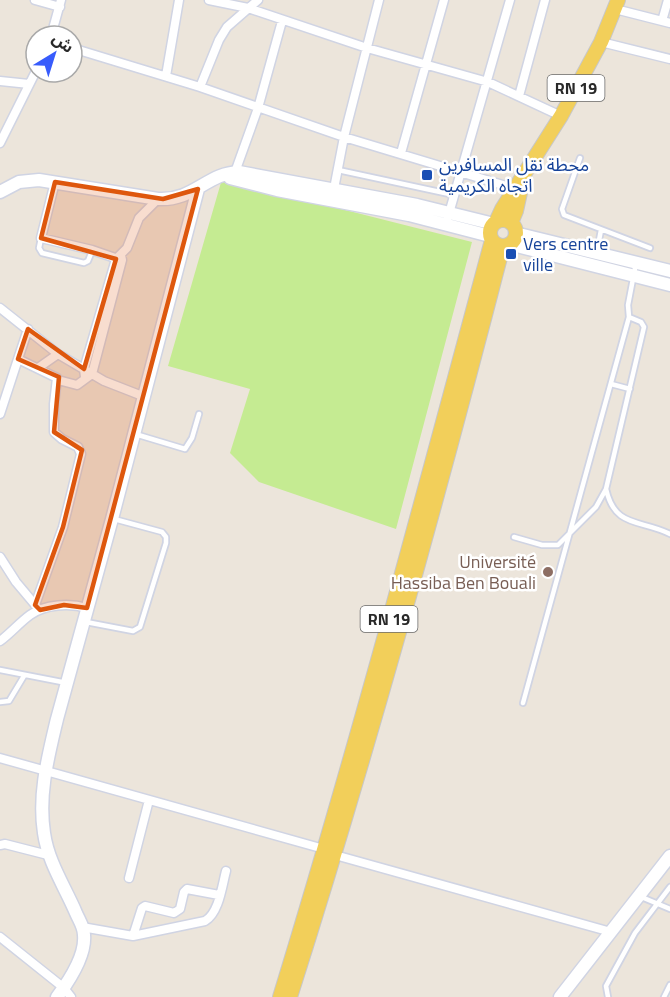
<svg xmlns="http://www.w3.org/2000/svg" width="670" height="997" font-family="'Titillium Web','Noto Sans Arabic',sans-serif">
<style>
.pitch{fill:#c5eb92}
.lines{fill:none;stroke-linecap:round;stroke-linejoin:round}
.lane-casing{stroke:#d0d4e3;stroke-width:8}
.street-casing{stroke:#d0d4e3;stroke-width:11}
.secondary-casing{stroke:#d0d4e3;stroke-width:15}
.primary-casing{stroke:#c7c7c7;stroke-width:16}
.lane{stroke:#fff;stroke-width:4.5}
.street{stroke:#fff;stroke-width:8}
.secondary{stroke:#fff;stroke-width:12}
.primary{stroke:#f2cf5a;stroke-width:14}
.marked{fill:#de570d;fill-opacity:0.2;stroke:#de570d;stroke-width:4.5;stroke-linejoin:round}
.transit-dot{fill:#1a4fb4;stroke:#fff;stroke-width:2}
.education-dot{fill:#8d6e63;stroke:#fff;stroke-width:2}
.labels{text-anchor:middle;stroke-width:5;stroke-linejoin:round;paint-order:stroke}
.shield{fill:#fff;stroke:#696969;stroke-width:1.5}
.shield-label{font-size:16px;font-weight:bold;fill:#292929}
.transit-label{font-size:18px;fill:#164399;stroke:#fff;text-anchor:start}
.education-label{font-size:18px;fill:#785e54;stroke:#fff;text-anchor:end}
</style>
<rect width="100%" height="100%" fill="#ece5db"/>
<path class="pitch" d="M222,179l250,63 -76,287 -137,-47 -29,-29 20,-64 -82,-23z"/>
<g class="lines">
<g class="lane-casing">
<path id="lane" d="M580,158l-18,51 2,6 86,33
M338,170l116,25
M41,238l-2,10 3,5 42,10 4,-2 4,-10
M597,251l4,-21
M629,317l-1,-12 8,-42
M611,384l19,5
M135,434l50,15 7,-11 7,-24
M514,537l28,8h16l38,-38 10,-18
M86,622l47,9 7,-4 26,-84v-6l-4,-5 -48,-13
M0,670l67,13
M0,702l9,-1 15,-25
M523,703l106,-386 12,5 3,5 -38,162c9,40 35,30 64,45
M639,896l31,13
M608,997l-2,-11 29,-53 35,-46
M664,997l6,-12"/>
</g>
<g class="street-casing">
<path id="street" d="M35,0l25,7
M209,0l39,8 119,40 121,34 73,34
M615,9l55,14
M662,21l6,-21
M51,36l10,-36
M601,42l69,17
M72,48l128,39 144,50 172,52
M166,76l13,-76
M0,81l29,3
M200,87l19,-47 8,-13 31,-27
M519,96l26,-96
M0,143l36,-72
M401,153l43,-153
M234,175l24,-67 24,-87
M55,182l-14,56 51,12 29,10
M333,194l11,-57 35,-137
M448,217l62,-217
M0,308l58,46 46,27 41,16
M28,329l-10,30 39,19 -3,26v28l8,7 16,8 3,7 -18,73 -28,78
M38,368l20,-14
M85,377l-1,-8 32,-110 11,-11 12,-30 19,-19
M58,380l19,5 15,-11 30,-114 -1,-5
M0,414l18,-55
M0,557l16,25 21,25
M0,641c11,-8 19,-18 30,-26 15,-11 40,-12 57,-7
M0,758l324,91 11,6 276,77
M0,845l5,-1 43,11
M129,878l20,-78
M82,927l51,9 72,-15c14,-8 17,-35 21,-50
M133,936l9,-28 3,-2 29,7 6,-4 4,-17 3,-3 32,6
M0,937l64,51 7,9"/>
</g>
<g class="secondary-casing">
<path id="secondary" d="M230,178l47,12 132,25 81,21
M0,192l19,-10 20,-2 119,19c36,2 49,-26 81,-27l178,33 77,19
M515,233l155,38
M509,244l161,41
M57,997c12,-16 29,-41 27,-62 0,-8 -5,-15 -8,-22 -11,-26 -28,-51 -32,-80 -6,-39 4,-76 13,-114l55,-200 86,-330
M560,997l110,-141"/>
</g>
<g class="primary-casing">
<path id="primary" d="M490 233a13 13 0 1 1 26 0a13 13 0 1 1-26 0Z
M496,222l6,-13 59,-93 40,-74 17,-42
M511,223l5,-12 5,-23
M280,997c77,-251 144,-504 212,-757
M290,997c79,-248 148,-499 213,-751"/>
</g>
<use href="#lane" class="lane"/>
<use href="#street" class="street"/>
<use href="#secondary" class="secondary"/>
<use href="#primary" class="primary"/>
</g>
<path class="marked" d="M55,182l108,17 35,-10 -111,419 -23,-3 -24,5 -5,-5 28,-78 19,-77 -28,-18 5,-55 -41,-18 10,-30 56,40 32,-110 -75,-21z"/>
<g class="transit-dot">
<rect x="421" y="169" width="12" height="12" rx="3"/>
<rect x="505" y="248" width="12" height="12" rx="3"/>
</g>
<circle class="education-dot" cx="548" cy="572" r="6"/>
<g class="labels">
<g class="shield">
<rect x="547.5" y="75" width="57" height="26" rx="4.5"/>
<rect x="360.5" y="606" width="57" height="26" rx="4.5"/>
</g>
<g class="shield-label">
<text x="576" y="94">RN 19</text>
<text x="389" y="625">RN 19</text>
</g>
<g class="transit-label">
<text x="439" y="171">محطة نقل المسافرين<tspan x="439" dy="21">اتجاه الكريمية</tspan></text>
<text x="523" y="250">Vers centre<tspan x="523" dy="21">ville</tspan></text>
</g>
<g class="education-label">
<text x="536" y="568">Université<tspan x="536" dy="21">Hassiba Ben Bouali</tspan></text>
</g>
</g>
<g transform="translate(54 54) rotate(38)"><circle r="28" fill="#ffffff" stroke="#a9a9a9" stroke-width="1.5"/>
<path d="M0-4.5L10 22L0 15L-10 22Z" fill="#385cfc"/>
<text y="-9" font-size="16" font-weight="bold" text-anchor="middle" fill="#292929">ش</text>
</g>
</svg>
